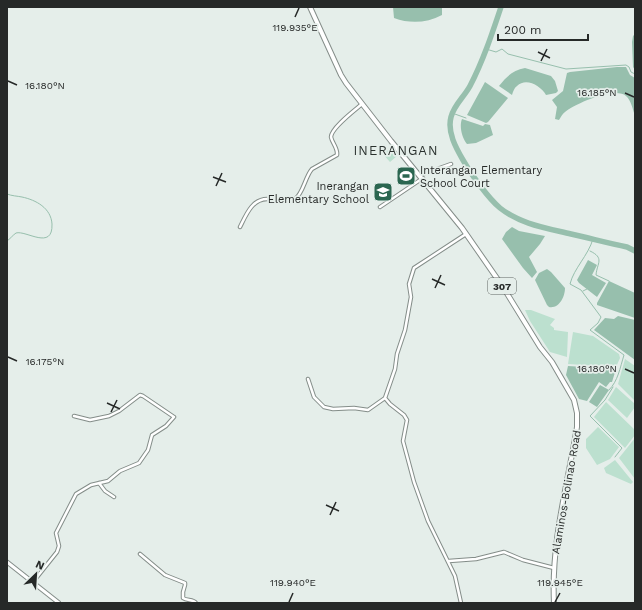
<svg xmlns="http://www.w3.org/2000/svg" width="642" height="610" font-family="'Work Sans',sans-serif">
<style>
.green{fill:#bce0cf}
.water{fill:#97bfad}
.lines{fill:none;stroke-linecap:round;stroke-linejoin:round}
.stream{stroke:#97bfad;stroke-width:1}
.river{stroke:#97bfad;stroke-width:5.5}
.minor-casing{stroke:#848d89;stroke-width:4.5}
.tertiary-casing{stroke:#848d89;stroke-width:5}
.primary-casing{stroke:#848d89;stroke-width:6}
.minor{stroke:#fff;stroke-width:2.5}
.tertiary{stroke:#fff;stroke-width:3}
.primary{stroke:#fff;stroke-width:4}
.ticks{fill:none;stroke:#262928;stroke-width:1.5}
.labels{text-anchor:middle;stroke-width:3.5;stroke-linejoin:round;paint-order:stroke}
.shield{fill:#e5eeea;stroke:#5f6462;stroke-width:1}
.shield-label{font-size:10px;font-weight:bold;fill:#262928}
.poi-label{font-size:11px;fill:#262928;stroke:#e5eeea;text-anchor:start}
.street-label{font-size:11px;fill:#262928;stroke:#e5eeea}
.quarter-label{font-size:13px;letter-spacing:1px;fill:#2a312e;stroke:#e5eeea}
.ticks-label{font-size:10px;text-anchor:middle;fill:#262928;stroke:#e5eeea;stroke-width:3.5;stroke-linejoin:round;paint-order:stroke}
</style>
<rect width="100%" height="100%" fill="#e5eeea"/>
<path class="green" d="M391,148l6,8 -7,6 -7,-8z
M406,169l7,8 -8,6 -7,-8z
M525,310h6l24,9 -5,6 4,3v2l14,2 -1,25 -17,-5 -20,-31z
M573,332l20,4 26,18 1,4 -4,9 -48,-3z
M625,359l10,7v35l-17,-17z
M616,387l19,17v3l-8,11 -19,-18z
M606,402l29,28v5l-10,13 -31,-31z
M598,427l21,20 -9,12 -13,6 -11,-17v-9z
M635,438v41l-16,-21z
M615,460l18,22 -2,2 -25,-11 -2,-5z"/>
<path class="water" d="M393,7h49v8c-15,8 -32,9 -48,3z
M635,34v36l-2,-3 -1,-25 1,-6z
M617,67h9l4,8 5,3v38c-2,-6 -4,-16 -9,-20 -11,-10 -51,8 -61,16 -3,2 -4,5 -6,8l-4,-1 2,-12 -5,-7 11,-9 4,-18 3,-1z
M525,68l26,8 4,5 3,10 -2,2 -10,2c-5,-9 -20,-18 -29,-9 -3,2 -4,6 -5,9l-13,-9c8,-10 14,-16 26,-18z
M485,82l23,16 -20,24 -2,1 -19,-8z
M462,119l21,7 2,-2 5,1 3,10 -17,8 -9,1c-5,-6 -8,-18 -5,-25z
M512,227l7,4 26,5 -5,8 -11,13 8,15 -5,6 -9,-10 -21,-29 4,-7z
M588,260l9,5 -5,10 14,8 -9,14 -18,-14 -2,-3z
M547,269l4,3 14,16c0,9 -6,21 -16,19l-2,-2 -12,-25 4,-7z
M609,281l26,12v25l-38,-13v-2z
M618,316l17,4v40l-41,-30 11,-12 9,1z
M568,366l48,3 -4,13h-2l-4,5 -7,-5 -12,19 -8,-2 -13,-24z
M600,385l9,5 -12,17 -8,-5z"/>
<g class="lines">
<path class="stream" d="M486,49l10,3 6,-3 6,5 58,15 60,-4 3,2 2,5 4,2
M452,113l14,5
M7,194c5,2 10,2 15,3 14,3 29,11 30,27 1,27 -26,6 -36,9 -3,2 -6,6 -9,8
M593,239c-5,17 -19,29 -23,45l11,6 20,27 -3,6 -8,7 34,25c-4,13 -6,26 -15,35
M590,251c15,7 7,12 6,24l13,6
M583,291l4,-2
M613,387l-8,13 -15,16 32,32 -7,9"/>
<path class="river" d="M501,7c-9,27 -18,54 -31,79 -6,11 -16,19 -19,31 -4,15 5,31 12,43 8,14 25,38 37,48 20,16 46,20 71,26 18,4 37,9 56,13l8,4"/>
<g class="minor-casing">
<path id="minor" d="M420,175l31,-11
M380,207l43,-29
M240,227c6,-12 12,-28 27,-28 6,0 11,2 16,2 4,0 9,0 12,-2 8,-5 10,-22 17,-30l25,-14c1,-7 -5,-12 -6,-18 0,-9 24,-27 31,-33
M308,379l6,18 10,10 9,2 21,-1 14,2 17,-12
M99,483l6,8 9,6
M140,554l25,21 20,8v2l-2,7v6c4,3 10,1 13,5
M449,561l27,-2 28,-7 19,8 31,8
M33,582l24,-30 2,-6 -3,-13 20,-39 15,-9 17,-4 12,-10 19,-8 9,-13 4,-15 14,-9 8,-9 -31,-21 -3,-1 -21,16 -10,5 -19,4 -16,-4
M461,603l-6,-27 -27,-55 -14,-39 -11,-41 4,-21 -3,-5 -14,-11 -5,-6 10,-29 2,-15 8,-24 6,-33 -2,-13 5,-16 52,-34"/>
</g>
<g class="tertiary-casing">
<path id="tertiary" d="M7,562l52,41"/>
</g>
<g class="primary-casing">
<path id="primary" d="M310,7l31,68 5,8 45,58 71,87 41,59 37,60 12,15 22,38 3,13v14c-10,60 -26,115 -23,176"/>
</g>
<use href="#minor" class="minor"/>
<use href="#tertiary" class="tertiary"/>
<use href="#primary" class="primary"/>
</g>
<path class="ticks" d="M295,17l4,-9M538,52l12,6M541,61l6,-12M8,81l9,4M625,93l9,4M213,177l13,5M216,186l6,-13M432,279l13,6M435,288l6,-13M8,357l9,4M625,369l9,4M107,403l13,6M111,412l6,-12M326,505l13,6M330,515l6,-13M289,602l4,-9M555,602l5,-9"/>
<defs>
<g id="stadium-square" transform="scale(1)"><rect x="-9" y="-9" width="18" height="18" rx="4" fill="#2b6650" stroke="#e5eeea"/><path d="M0-5a6.5 5 0 1 0 0 10a6.5 5 0 1 0 0-10ZM-3.5-1.8h7v3.6h-7Z" fill="#fff"/></g>
<g id="school-square" transform="scale(1)"><rect x="-9" y="-9" width="18" height="18" rx="4" fill="#2b6650" stroke="#e5eeea"/><path d="M0-5L7-2L0 1L-7-2ZM-4 1L0 2.5L4 1V4Q0 6-4 4Z" fill="#fff"/></g>
</defs>
<g fill-rule="evenodd">
<use href="#stadium-square" x="406" y="176"/>
<use href="#school-square" x="383" y="192"/>
</g>
<g class="labels">
<rect class="shield" x="488" y="278" width="28" height="16" rx="3"/>
<g class="shield-label">
<text x="502" y="290">307</text>
</g>
<g class="poi-label">
<text x="420" y="174">Interangan Elementary<tspan x="420" dy="13">School Court</tspan></text>
<text x="369" y="190" text-anchor="end">Inerangan<tspan x="369" dy="13">Elementary School</tspan></text>
</g>
<g class="street-label">
<text transform="translate(566 492) rotate(-80)" y="4">Alaminos-Bolinao Road</text>
</g>
<g class="quarter-label">
<text x="396" y="155">INERANGAN</text>
</g>
</g>
<g class="ticks-label">
<text x="295" y="31">119.935°E</text>
<text x="45" y="89">16.180°N</text>
<text x="597" y="96">16.185°N</text>
<text x="45" y="365">16.175°N</text>
<text x="597" y="372">16.180°N</text>
<text x="293" y="586">119.940°E</text>
<text x="560" y="586">119.945°E</text>
</g>
<rect width="642" height="610" fill="none" stroke="#262928" stroke-width="16"/>
<g transform="translate(36 574) rotate(25)" stroke="#e5eeea" stroke-width="3" paint-order="stroke">
<path d="M0-3L7 15L0 10L-7 15Z" fill="#262928"/>
<text y="-6" font-size="11" font-weight="bold" text-anchor="middle" fill="#262928">N</text>
</g>
<path d="M498 34v6h90v-6" fill="none" stroke="#262928" stroke-width="2"/>
<text x="504" y="34" font-size="12" fill="#262928" stroke="#e5eeea" stroke-width="3" paint-order="stroke">200 m</text>
</svg>
